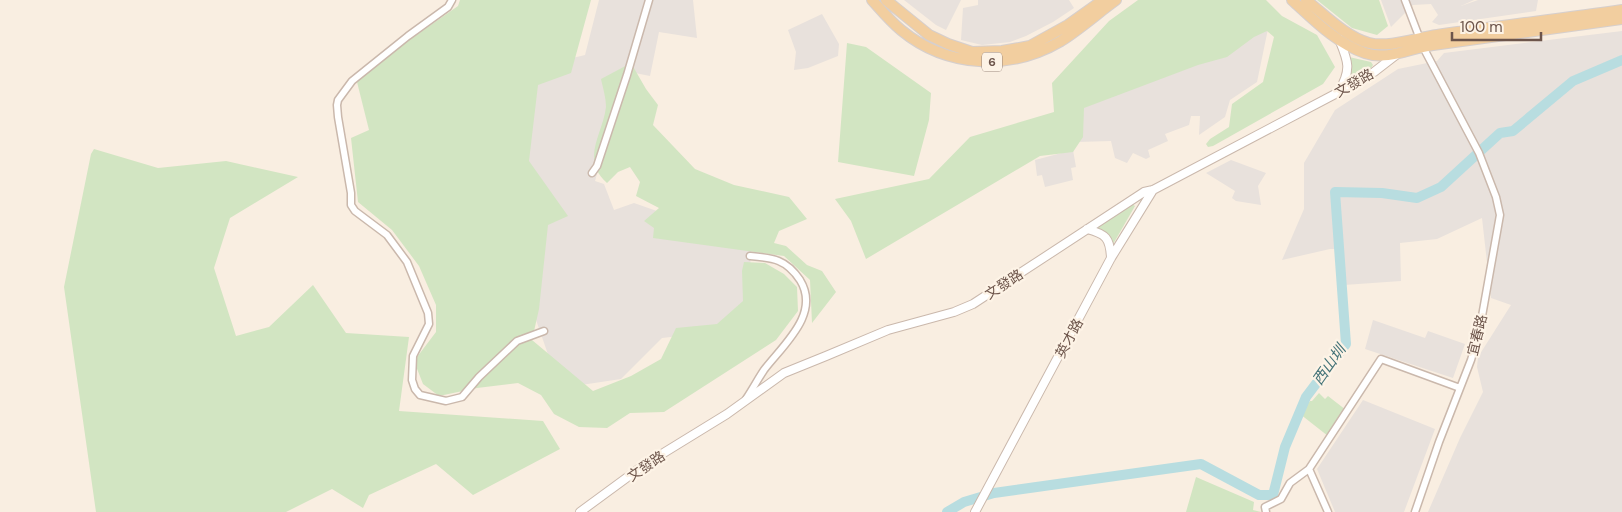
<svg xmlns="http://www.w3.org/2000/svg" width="1622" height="512" font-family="'DM Sans','Noto Sans TC',sans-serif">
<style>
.industrial{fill:#e8e1dc}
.green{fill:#d2e5c2}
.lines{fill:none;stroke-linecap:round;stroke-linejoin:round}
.river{stroke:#b8dde0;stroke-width:10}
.minor-casing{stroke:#cab8ac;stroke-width:9}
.tertiary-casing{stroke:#cab8ac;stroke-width:10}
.primary-casing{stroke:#d6cfcd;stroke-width:12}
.minor{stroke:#fff;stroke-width:6}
.tertiary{stroke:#fff;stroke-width:8}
.primary{stroke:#f2ce9f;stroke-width:10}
.labels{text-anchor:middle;stroke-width:4.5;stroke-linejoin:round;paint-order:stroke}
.shield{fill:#fdf3e6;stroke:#98847a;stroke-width:1}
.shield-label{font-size:12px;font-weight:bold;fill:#6d554b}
.street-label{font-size:14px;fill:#6d554b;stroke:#fdf3e6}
.water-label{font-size:15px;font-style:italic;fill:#447378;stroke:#fdf3e6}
</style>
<rect width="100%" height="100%" fill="#f9eee1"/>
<path class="industrial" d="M599,0h94l4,38 -38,-6 -9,44 -30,-6 -9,54 -16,57 9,3 10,26 20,-7 117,41 -2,64 -35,24 -52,6 -41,41 -40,6 -30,-22 -16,-46 -16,-157 12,-92 54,-13z
M904,0h57l-15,30 -10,-5z
M978,0h91l5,8 -21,14 -27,14 -16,6 -28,3 -21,-5 2,-32 15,-3z
M1381,0h93l-13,6 17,-6h60l-2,11 -97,14 -7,-3 6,-7 -7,-11 -18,1 -22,22z
M822,14l17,30 -1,12 -30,12 -14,2 2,-18 -8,-22z
M1268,29l-11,53 -27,18 -5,17 -26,18 1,-19h-9l-2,9 -24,9 3,7 -20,9 2,7 -4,2 -13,-6 -6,10 -12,-5 -4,-17 -34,1 3,-35z
M1622,31v481h-194l32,-74 23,-46 -6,-25 1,-10 33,-52 -20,-7 -9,-80 -45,21 -37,4 1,38 -57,4 -2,-36h-12l-48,11 22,-51v-46l31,-53 63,-41 39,-8 7,-8z
M1073,150l3,17 -5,1 2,12 -28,7 -3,-12 -5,1 -2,-16z
M1231,160l35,13 -8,13 3,19 -25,-4 -4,-3 3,-7 -29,-18z
M1373,320l52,18 3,-7 37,13 -12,34 -88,-29z
M1363,400l72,29 -31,83h-69l-18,-43z"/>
<path class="green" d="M460,0h131l-20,73 -33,12 -9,76 39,55 -20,9 -9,84 -7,31 61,51 38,-15 30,-17 15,-31 41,-4 26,-23 -1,-30 2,-9 21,1 19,11 13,13 1,24 -22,29 -112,72 -34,1 -23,15 -28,-1 -25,-13 -13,-19 -23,-12 -41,5 -38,8 -16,-12 -9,-23 22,-29v-27l-17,-39 -27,-36 -34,-28 -7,-64 18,-8 -12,-48 38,-32 63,-44z
M1138,0h128l16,16 35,19 18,32 -12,17 -110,62 -5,1 -2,-3 4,-5 19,-12 3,-23 31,-22 11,-45 -7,-6 -13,6 -27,20 -29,8 -114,43 -1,29 -10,15 -33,4 -174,103 -15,-38 -16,-22 94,-20 41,-42 84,-25 -2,-29 57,-62z
M1317,0h62l9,26 -11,9 -25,-7z
M847,43l19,4 65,46 -2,27 -15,56 -76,-14z
M1349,57l22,5 2,3 -2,3 -25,13z
M631,63l15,26 12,16 -5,20 42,44 39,16 55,12 18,22 -28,12 -5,12 12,3 21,19 15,6 14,21 -24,31 -2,-43 -26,-24 -131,-18 1,-10 -10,-7 15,-13 -23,-12 4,-14 -10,-15 -12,5 -11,11c-27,-24 -4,-49 -1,-76 0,-9 -3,-19 -5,-28z
M94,149l64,19 68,-7 72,16 -68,41 -16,50 22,68 33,-9 44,-42 33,48 63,4 -10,74 144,10 17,28 -87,46 -37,-31 -67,31 -6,13 -31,-19 -46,23h-190l-32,-225 27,-133z
M1132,204l3,2 -23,40 -17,-17 1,-3z
M1319,393l6,6 3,-3 18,14 -18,26 -28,-22 10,-13h2z
M1196,477l58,25 -1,8 8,2h-75z"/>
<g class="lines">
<path class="river" d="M947,512l17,-10 30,-9 207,-29 58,31h14l12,-48 21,-50 40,-53 -11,-152 47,1 35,5 24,-11 59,-54 13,-2 60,-50 49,-21"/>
<g class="minor-casing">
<path id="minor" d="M452,0l-4,7 -40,29 -56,45 -14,19 -1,5 1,12 13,76v12l4,6 32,24 20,27 21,51 1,11 -16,32 -1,24 3,9 5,6 26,6 16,-4 17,-20 38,-36 27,-10
M1405,0l18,47 56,106 17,44 4,18 -21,118 -8,27 -32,82 -24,70
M592,173l5,-7 30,-91 22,-75
M746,399c6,-9 12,-20 18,-29 19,-25 57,-56 36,-90 -14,-21 -27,-22 -50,-24
M1309,469l19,43
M1266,512l-1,-5 16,-8 9,-16 19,-14 72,-110 79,29"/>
</g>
<g class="tertiary-casing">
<path id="tertiary" d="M1339,39c9,22 13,30 0,52
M1087,229c19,5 23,9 24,29
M580,512l64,-47 83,-51 57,-41 42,-17 62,-26 66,-18 19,-8 171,-112 9,-2 186,-98 35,-20 22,-17
M975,512l136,-254 42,-68"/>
</g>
<g class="primary-casing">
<path id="primary" d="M872,0c9,10 18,21 29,30 46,38 109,41 160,11 19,-12 37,-28 55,-41
M886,0l43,35 19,9 24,8 30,-1 28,-5 38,-21 35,-25
M1292,0c21,19 45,44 73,53 23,8 45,-5 68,-8 63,-9 126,-17 189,-26
M1306,0c19,15 40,37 63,43 20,5 47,-5 68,-8 61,-9 123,-16 185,-25"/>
</g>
<use href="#minor" class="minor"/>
<use href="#tertiary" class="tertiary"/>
<use href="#primary" class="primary"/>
</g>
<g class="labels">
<rect class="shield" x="982" y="52.5" width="20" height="19" rx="4"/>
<g class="shield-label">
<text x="992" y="66">6</text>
</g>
<g class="street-label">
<text transform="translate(1354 83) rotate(-30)" y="5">文發路</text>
<text transform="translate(1004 284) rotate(-33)" y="5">文發路</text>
<text transform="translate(1477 335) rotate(-76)" y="5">宜春路</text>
<text transform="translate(1069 338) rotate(-62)" y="5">英才路</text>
<text transform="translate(646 466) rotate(-34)" y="5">文發路</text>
</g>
<g class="water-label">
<text transform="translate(1329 365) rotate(-55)" y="5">西山圳</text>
</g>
</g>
<path d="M1452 32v8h89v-8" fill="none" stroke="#6d554b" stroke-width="2.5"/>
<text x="1460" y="32" font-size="15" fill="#6d554b" stroke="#fdf3e6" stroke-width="4" paint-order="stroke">100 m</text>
</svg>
